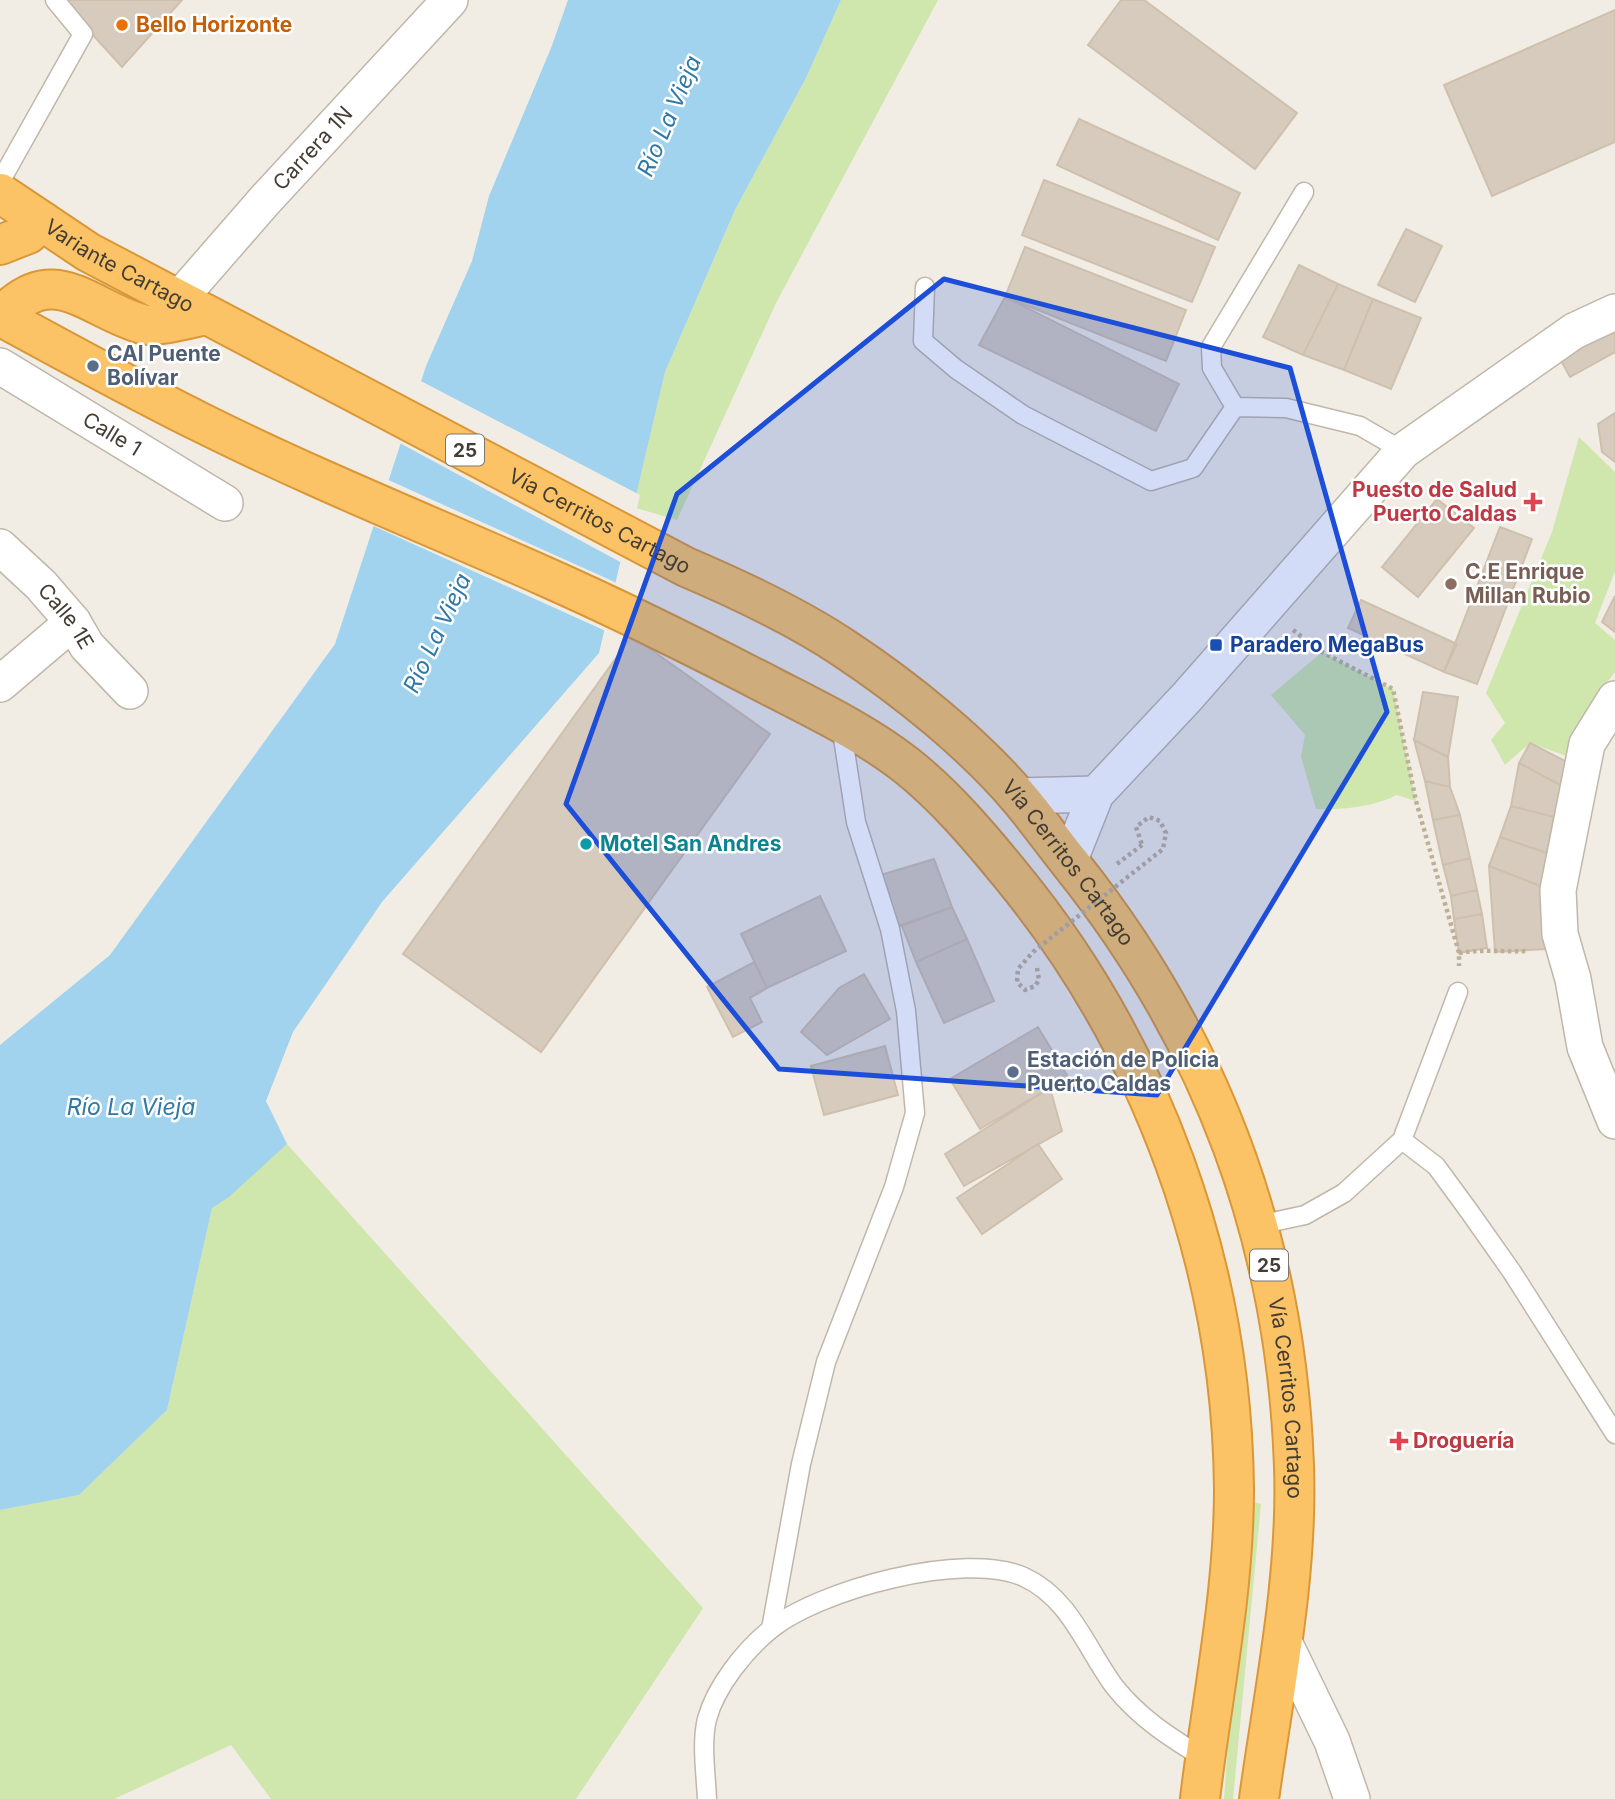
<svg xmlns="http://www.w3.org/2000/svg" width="1615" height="1799" font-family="Inter,sans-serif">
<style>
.green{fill:#cfe6ad}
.water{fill:#a1d2ee}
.pier{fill:#f2ede4}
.building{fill:#d6cbbd;stroke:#cec0ad;stroke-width:2}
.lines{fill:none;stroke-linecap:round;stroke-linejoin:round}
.lane-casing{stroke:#c0b7aa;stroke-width:21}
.street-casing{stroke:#c0b7aa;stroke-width:38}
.highway-casing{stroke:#da9737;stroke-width:42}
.path{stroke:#beaf99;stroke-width:4.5;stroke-dasharray:3.5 3.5;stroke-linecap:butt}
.lane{stroke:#fff;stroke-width:18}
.street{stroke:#fff;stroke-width:35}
.highway{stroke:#fbc366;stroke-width:38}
.path-bridge{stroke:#beaf99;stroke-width:4.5;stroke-dasharray:3.5 3.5;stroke-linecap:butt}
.marked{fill:#1d4ed8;fill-opacity:0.2;stroke:#1d4ed8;stroke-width:5;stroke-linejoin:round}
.food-dot{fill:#e8710a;stroke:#fff;stroke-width:2.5}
.service-dot{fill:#5c6f8a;stroke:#fff;stroke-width:2.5}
.health-dot{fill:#e0444e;stroke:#fff;stroke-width:2.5}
.education-dot{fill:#8d6e63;stroke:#fff;stroke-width:2.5}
.transit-dot{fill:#1a4fb4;stroke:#fff;stroke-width:2.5}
.culture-dot{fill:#0f9aa8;stroke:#fff;stroke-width:2.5}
.labels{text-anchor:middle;stroke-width:5;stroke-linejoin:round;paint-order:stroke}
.shield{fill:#fff;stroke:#7c7771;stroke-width:2}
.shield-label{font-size:19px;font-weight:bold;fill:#443d34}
.food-label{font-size:21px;font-weight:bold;fill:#c56008;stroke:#fff;text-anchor:start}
.street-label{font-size:21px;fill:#443d34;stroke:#fff}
.service-label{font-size:21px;font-weight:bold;fill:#4e5e75;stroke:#fff;text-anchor:start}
.health-label{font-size:21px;font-weight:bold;fill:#be3a42;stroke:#fff;text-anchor:end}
.education-label{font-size:21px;font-weight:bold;fill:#785e54;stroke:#fff;text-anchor:start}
.transit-label{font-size:21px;font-weight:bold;fill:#164399;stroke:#fff;text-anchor:start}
.culture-label{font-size:21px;font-weight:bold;fill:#0d838f;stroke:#fff;text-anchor:start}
.water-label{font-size:23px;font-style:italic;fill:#2e79a5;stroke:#fff}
</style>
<rect width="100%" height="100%" fill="#f2ede4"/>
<path class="green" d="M841,0h97l-162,303 -99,217 -44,-13 32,-135 70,-162 71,-132z
M1579,437l36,35v99l-20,52 20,17v32l-27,35 -11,24 -2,28 -45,-16 -25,22 -14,-25 14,-17 -19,-30 66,-161z
M1322,652l71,37 23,112 -19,-6c-25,12 -54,15 -81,14l-15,-52 4,-22 -34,-40z
M287,1144l416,464 -127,191h-305l-40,-54 -117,54h-114v-289l79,-15 88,-85 45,-202z
M1241,1499l20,5 -28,295h-9l17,-225z"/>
<path class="water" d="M568,0h273l-35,78 -71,132 -70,162 -66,281 -217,249 -89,130 -27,69 21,43 -58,53 -17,11 -45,202 -88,85 -79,15v-465l110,-90 225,-311 91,-278 46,-105 17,-65 62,-148z"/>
<path class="pier" d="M417,379l223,116 -16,69 -228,-123z
M384,478l235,106 -11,48 -239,-108z"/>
<path class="building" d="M61,0h121l-60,67z
M1121,0h23l153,113 -42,56 -167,-124z
M1615,10v132l-123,54 -48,-111z
M1079,119l161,74 -22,47 -161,-75z
M1044,180l171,67 -23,55 -170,-67z
M1406,229l36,17 -27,56 -37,-17z
M1025,247l161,63 -20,51 -161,-64z
M1299,265l39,19 -35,71 -40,-18z
M1338,284l35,15 -29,71 -41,-15z
M1005,297l174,87 -23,47 -177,-86z
M1373,299l48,19 -30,71 -47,-19z
M1615,327v25l-45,25 -11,-20z
M1615,413v49l-13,-10 -4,-28z
M1437,499l37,29 -56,69 -36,-30z
M1500,527l32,12 -55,145 -33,-12z
M1615,596v36l-13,-10z
M1361,600l96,44 -13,28 -96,-44z
M632,636l138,98 -229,318 -138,-98z
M1423,692l35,5 -10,60 -34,-17z
M1414,740l34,17 2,30 -25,-6z
M1530,743l37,19 -5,24 -43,-23z
M1519,763l43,23 -8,31 -43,-11z
M1425,781l25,6 10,28 -27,5z
M1511,806l43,11 -7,36 -47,-16z
M1460,815l10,43 -27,7 -10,-45z
M1500,837l47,16 -4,34 -54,-21z
M1470,858l7,32 -26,6 -8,-31z
M934,859l18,48 -62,22 -16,-52z
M1489,866l54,21 4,62 -52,3z
M1477,890l5,24 -28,5 -3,-23z
M820,896l26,55 -79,37 -26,-54z
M952,907l15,32 -51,23 -14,-36z
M1482,914l5,34 -28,5 -5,-34z
M967,939l27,62 -50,22 -28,-61z
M754,962l13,26 -17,10 12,24 -29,15 -26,-50z
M864,974l26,45 -63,36 -26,-23 38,-44z
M1038,1027l30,50 -88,52 -30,-50z
M885,1046l13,49 -74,20 -13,-49z
M1050,1088l12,43 -98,55 -19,-32z
M1038,1144l24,35 -80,55 -25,-36z"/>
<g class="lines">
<g class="lane-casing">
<path id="lane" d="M0,182l83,-148 -28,-34
M925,287l-2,54 33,28 67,46 128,66 42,-13 42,-61 51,1 74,18 43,25
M1235,407l-23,-39 -1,-21 93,-155
M1402,1140l34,26 33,45 43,61 103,162
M1259,1225l46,-10 39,-22 58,-53 56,-148
M771,1629l30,-165 25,-102 68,-175 21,-74 -9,-102 -16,-82 -34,-107 -15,-97
M707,1799c-1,-24 -6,-56 0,-80 9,-33 38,-69 64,-90 48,-39 194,-79 253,-52 46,21 62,71 90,109 25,32 57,52 91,73"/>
</g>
<g class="street-casing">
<g id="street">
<path id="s1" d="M178,300l88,-101 184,-199"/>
<path id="s2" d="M0,366l225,137"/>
<path id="s3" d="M0,547l41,38 32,37 14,24 43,45"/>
<path d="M0,684l73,-62"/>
<path d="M1615,699l-28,45 -29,146 2,44 13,45 12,68 30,74"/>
<path d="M1017,796l79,-2"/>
<path d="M1069,862l27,-68 91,-97 216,-246 171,-120 41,-19"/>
<path d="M1282,1638l50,103 20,58"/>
</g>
</g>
<g class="highway-casing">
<g id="highway">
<path id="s4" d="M0,193l88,59 598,315c54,23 110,49 159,82 59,39 129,95 175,150 17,20 33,43 50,64 142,177 216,376 224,603 4,111 -20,224 -35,333"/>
<path d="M0,245l28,-11 14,-13"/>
<path d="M0,316c66,36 133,73 200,106 112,56 229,103 344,154 79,35 155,73 232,113 45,23 90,45 130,76 39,31 73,71 104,109 142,172 222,391 224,615 0,105 -22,207 -34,310"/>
<path d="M1,317c52,-58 86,-9 141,7 13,4 49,-6 64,-9"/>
</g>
</g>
<path class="path" d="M1293,630l29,22 71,37 23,112 43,152v13
M1117,864l25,-19
M1459,953c24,-4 44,-1 68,-2"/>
<use href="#lane" class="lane"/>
<use href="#street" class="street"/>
<use href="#highway" class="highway"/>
<path class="path-bridge" d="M1037,968l2,12 -4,6 -10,4 -8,-8 1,-13 15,-17 130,-103 3,-16 -6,-12 -11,-4 -13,10 6,18"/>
</g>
<path class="marked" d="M944,279l346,89 97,344 -230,383 -378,-26 -213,-265 111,-310z"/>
<circle class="food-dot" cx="122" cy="25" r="7"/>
<g class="service-dot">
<circle cx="93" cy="366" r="7"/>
<circle cx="1013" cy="1072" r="7"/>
</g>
<g class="health-dot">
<path d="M1529.5 491.5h7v7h7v7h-7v7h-7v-7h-7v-7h7z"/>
<path d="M1395.5 1430.5h7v7h7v7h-7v7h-7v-7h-7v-7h7z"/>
</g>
<circle class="education-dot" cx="1451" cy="584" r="7"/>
<rect class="transit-dot" x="1209" y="638" width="14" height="14" rx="3.5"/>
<circle class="culture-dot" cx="586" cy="844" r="7"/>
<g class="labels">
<g class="shield">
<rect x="446" y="434.5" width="38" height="31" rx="5"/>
<rect x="1250" y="1249.5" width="38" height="31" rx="5"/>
</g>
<g class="shield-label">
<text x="465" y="457">25</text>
<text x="1269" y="1272">25</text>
</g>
<g class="food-label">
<text x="136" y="32">Bello Horizonte</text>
</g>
<g class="street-label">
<text dy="7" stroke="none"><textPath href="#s1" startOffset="203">Carrera 1N</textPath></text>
<text dy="7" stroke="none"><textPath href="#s4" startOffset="140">Variante Cartago</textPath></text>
<text dy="7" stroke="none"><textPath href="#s2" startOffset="131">Calle 1</textPath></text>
<text dy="7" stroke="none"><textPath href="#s4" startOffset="684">Vía Cerritos Cartago</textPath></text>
<text dy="7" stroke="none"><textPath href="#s3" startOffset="96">Calle 1E</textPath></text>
<text dy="7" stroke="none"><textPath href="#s4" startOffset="1272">Vía Cerritos Cartago</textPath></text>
<text dy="7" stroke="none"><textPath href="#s4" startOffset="1860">Vía Cerritos Cartago</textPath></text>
</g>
<g class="service-label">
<text x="107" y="361">CAI Puente<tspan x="107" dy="24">Bolívar</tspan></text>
<text x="1027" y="1067">Estación de Policia<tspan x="1027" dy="24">Puerto Caldas</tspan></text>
</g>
<g class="health-label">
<text x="1517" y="497">Puesto de Salud<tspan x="1517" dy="24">Puerto Caldas</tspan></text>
<text x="1413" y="1448" text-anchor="start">Droguería</text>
</g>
<g class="education-label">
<text x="1465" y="579">C.E Enrique<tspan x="1465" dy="24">Millan Rubio</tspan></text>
</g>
<g class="transit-label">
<text x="1230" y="652">Paradero MegaBus</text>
</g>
<g class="culture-label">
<text x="600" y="851">Motel San Andres</text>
</g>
<g class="water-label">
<text transform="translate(669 116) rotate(-67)" y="8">Río La Vieja</text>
<text transform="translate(437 633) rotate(-65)" y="8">Río La Vieja</text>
<text x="131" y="1115">Río La Vieja</text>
</g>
</g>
</svg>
